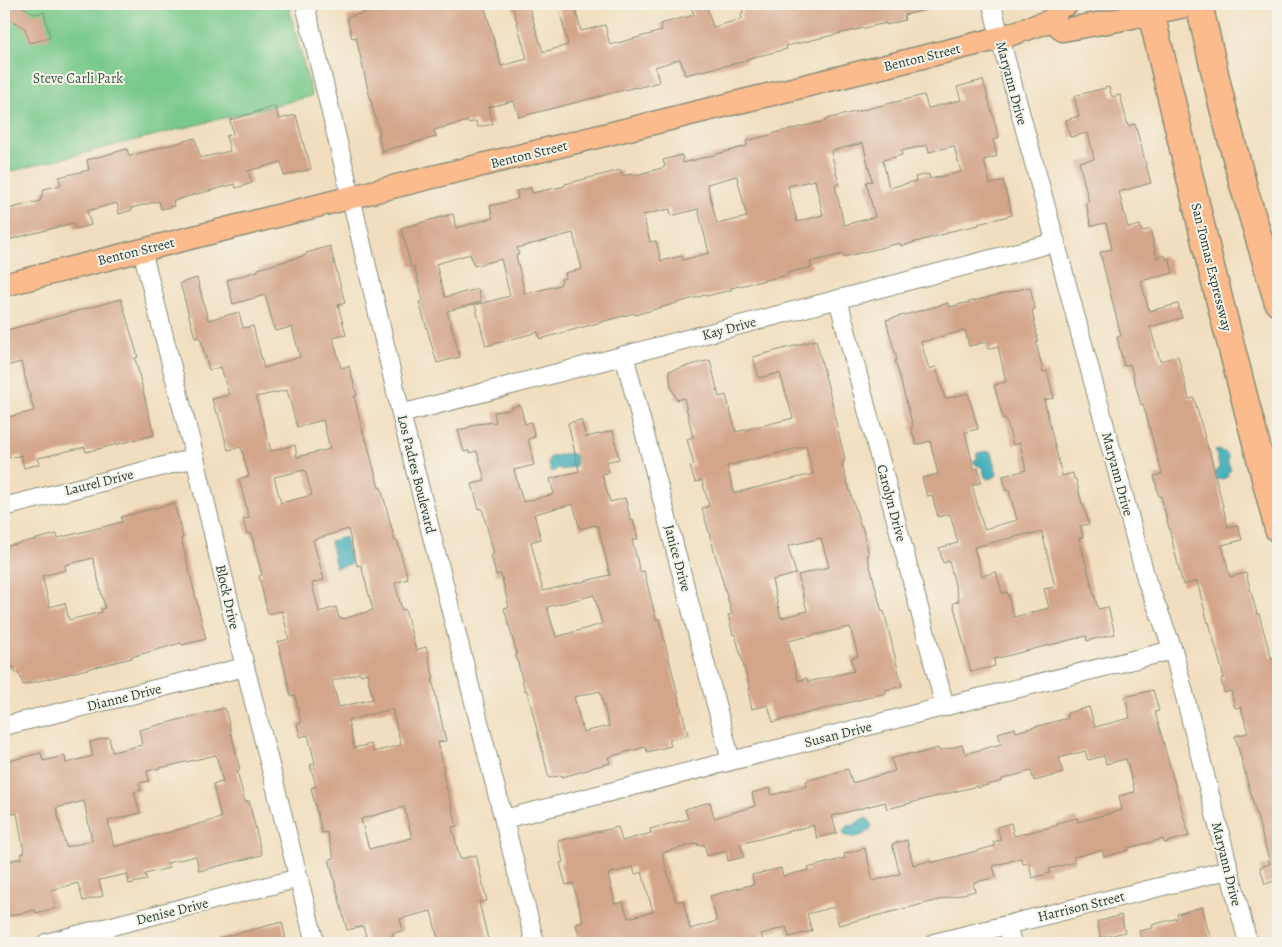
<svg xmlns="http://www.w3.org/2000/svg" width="1282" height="947" font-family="Alegreya,serif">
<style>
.green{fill:#78c98b;stroke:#4c8360}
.water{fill:#3babb7;stroke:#2d7476}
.building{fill:#d3a589;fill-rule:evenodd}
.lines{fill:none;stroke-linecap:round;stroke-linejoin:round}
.minor-casing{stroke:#888e79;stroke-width:20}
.major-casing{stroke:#888e79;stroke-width:25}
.highway-casing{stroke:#888e79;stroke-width:29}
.minor{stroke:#fff;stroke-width:18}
.major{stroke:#fbbb8c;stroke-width:22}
.highway{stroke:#fbbb8c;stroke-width:26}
.labels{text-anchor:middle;stroke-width:4;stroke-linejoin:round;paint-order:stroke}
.street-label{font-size:14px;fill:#1f3d34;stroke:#f7f3e8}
.park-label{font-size:14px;fill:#315945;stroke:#f7f3e8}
</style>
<rect width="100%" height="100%" fill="#f7f3e8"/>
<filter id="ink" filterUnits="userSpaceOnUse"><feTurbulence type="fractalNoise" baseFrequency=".02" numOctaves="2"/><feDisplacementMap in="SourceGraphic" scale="10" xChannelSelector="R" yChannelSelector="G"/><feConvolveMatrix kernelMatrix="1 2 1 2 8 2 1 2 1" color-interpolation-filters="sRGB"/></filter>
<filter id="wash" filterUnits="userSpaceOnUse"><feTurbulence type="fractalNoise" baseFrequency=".0096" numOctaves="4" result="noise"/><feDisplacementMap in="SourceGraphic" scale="20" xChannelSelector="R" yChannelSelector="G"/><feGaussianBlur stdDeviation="1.12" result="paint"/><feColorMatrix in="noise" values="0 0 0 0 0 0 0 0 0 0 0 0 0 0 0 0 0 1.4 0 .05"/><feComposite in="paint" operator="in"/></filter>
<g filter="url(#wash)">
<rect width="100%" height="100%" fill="#f1debe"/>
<path class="green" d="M4,4h284l24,92 -308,77z"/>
<path class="water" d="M1217,450l8,2 3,3v8l3,6 -1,2 -3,3 1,2 -6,4 -5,-1c-4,-5 -1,-7 2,-12 -1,-6 -2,-11 -4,-16z
M987,451l4,2 6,21 -2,3 -8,2 -2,-2 -3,-10 -6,-2 -2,-3 1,-2h2v-7z
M570,453l5,2 1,7v4l-13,4 -5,-2 -5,4 -2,-1 -3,-9 2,-5z
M345,537l6,27 -15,4 -6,-27z
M866,818l4,3 2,6c-7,9 -17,13 -28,8 -1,-6 1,-8 6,-11l2,2 10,-7z"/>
<g id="blocks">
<path class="building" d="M4,4h14l17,10 9,-2 6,26 -21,5 -4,-15 -21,-12z
M392,4h92l17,62 26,-7 -15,-55h16l15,48 25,-7 -10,-41h16l7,27 24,-6 5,20 52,-14 -2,-7 34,-9 -3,-9 8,-2h7l7,23 29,-8 -1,-6h2l-2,-9h21l1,4 16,-4h150l1,5 -26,6 1,5 -19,5v-2l-100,23 1,3 -41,10v2l-61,14 -5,-16 -25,8 4,15 -22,6 -1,-1 -117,30 -5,-16 -25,6 4,17 -15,3 -2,-6 -7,2 -1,-2 -34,9 2,7 -54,14 -4,-17h2l-12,-44 -12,-53 -4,1 -5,-21 38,-9v-2z
M983,80l16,58 -6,2 4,16 -13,4 6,24 13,-3 9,34 -34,9 1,1 -32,7 1,1 -47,13 -1,-3 -56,14 -1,-3 -33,8 2,5 -25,6 1,2 -57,13v2l-25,6 -1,-1 -70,20 -1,-2 -94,26 -2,-7 -52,14 -11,-41 35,-9 -9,-37 -27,7 -4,-12 -34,10 9,33 33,-8 3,13 -34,9 13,46 -23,6 -18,-61 4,-2 -9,-34 -3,1 -10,-39 52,-14 3,14 37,-10 -3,-12 28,-7 -2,-8 15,-3 1,5 33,-7v-2l56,-14 1,6 10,-2v2l33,-9 -2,-7 19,-5 1,8 64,-17 -1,-5 28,-7v-1l52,-12v-2l98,-24 4,13 33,-8 -4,-13zM863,143l9,38 -6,1 9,35 -31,8 -9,-40 4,-1 -8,-33zM927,145l2,7 25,-6 7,26 -31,7 -1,-5 -14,3 1,4 -27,7 -6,-28 19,-5 -1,-4zM737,176l10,41 -30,7 -10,-40zM815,180l8,35 -26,7 -9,-36zM670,209l1,7 27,-7 11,44 -26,7 -1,-4 -21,5 -5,-20 -6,1 -7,-27zM573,233l9,36 -17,4 1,5 -5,1 1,3 -2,1v2l-35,9 -9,-39h3l-2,-7z
M1109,87l3,10 8,-2 8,31 7,-2 16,59 -32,9 9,36 12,-3 2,7 8,-3 7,29 8,-3 1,4 3,-1 4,15 -32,8 8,30 29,-7 4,14 -32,9 10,34 18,-5 11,43 5,-1 14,51h1l19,78 10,-2 4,15 -20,5 8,32 16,-4 11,41h2l12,44 7,-2v224l-13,4 -5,-17 10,-3 -35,-128 13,-3 -7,-26 -6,1 -4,-17 -7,2 -3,-14 3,-1 -15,-56 -1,1 -11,-42 -14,4 -22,-89 -2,1 -5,-21 8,-2 -19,-70 -2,1 -11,-41 -6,2 -7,-29 4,-1 -21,-84 12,-3 -6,-26 -15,3 -5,-23 3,-1 -10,-40 15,-3 -6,-26 -18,4 -4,-17 13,-4 -5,-20z
M275,106l4,13 17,-4 10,38h1l4,16 -27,7 -3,-14 -33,9 4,12 -16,5 -1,-4 -45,12 -17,5 1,5 -13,3 -2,-8 -28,7 1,2 -13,4 -2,-11 -30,8 4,14 -16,4 -2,-6 -69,18v-31l36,-9 4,-12 17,-4 -2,-8 30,-7 -2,-10 40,-11 2,7 66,-18 5,20 30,-7 -4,-15 7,-2 -3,-14z
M330,246l15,57 -7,2 8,30 -13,3 8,30 8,-2 8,30h-3l11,44 1,-1 13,49 2,-1 14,54 2,-1 11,39 -13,4 7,27 3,-1 11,41 10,-3 8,32h-2l14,62 -8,1 6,29h-2l15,55 -5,1 8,32 16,-4 11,46 -8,1 10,41h-50l-8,-32 -31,8 3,12 -11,2 1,2 -2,1 1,5 -9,2h-15l-5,-17 -16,4 -18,-71 5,-1 -7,-26 -5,1 -11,-45 5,-2 -6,-21 5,-2 -7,-28 -8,2 -3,-13 4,-1 -6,-28 -4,1 -13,-54 11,-3 -7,-28 -14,3 -9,-38 3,-1 -11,-42 -4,1 -4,-15 6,-1 -10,-39 10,-3 -8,-29 -13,3 -10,-37h-2l-4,-14 17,-4 -8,-28 -12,3 -9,-33 -5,1 -15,-55 17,-5 11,42 31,-8 4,16 10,-2 11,42 36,-11 -8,-30 -17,4 -10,-36 -32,9 -6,-24 31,-9v-2l48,-14v-2zM287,390l10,37 26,-7 7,29 -33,8 -2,-12 -24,6 -15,-54zM305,470l7,25 -31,8 -7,-26zM348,529l9,37 4,-1 12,45 -30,9v-1h-4l-3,-11 -17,5 -7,-29 12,-3 -11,-40zM360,673l1,2 6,-2 6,26 -34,8 -7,-26zM392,709l9,36 -28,7 -2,-8 -17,4 -6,-28zM404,807l8,31 -43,11 -8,-30z
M1030,287l5,22 -3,1 6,31 -2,1 7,30 4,-1 7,27 -10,2 18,76 11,-3 1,6h2l6,25h1l6,20 -9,2 3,11 -4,1 19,71 10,-2 7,27 -28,7 -1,-5 -92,23 1,7 -24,6 -18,-69 6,-2 -10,-40 -6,2 -4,-15 19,-5 -8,-29 -12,3 -6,-22 -5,1 -5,-18 16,-4 -8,-33 -14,4 -5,-18 2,-1 -18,-66h2l-11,-40 62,-17 1,4zM965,330l4,16 17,-4 2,7 10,-3 8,36 -12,3 9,34 2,-1 1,4h1l6,23 7,-2 6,27 -23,6 3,15 3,-1 8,30 -33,9 -12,-44 9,-2 -3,-15 -4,1 -9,-37 13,-3 -10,-36 -23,6 -9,-32 -7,2 -8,-27zM1042,532l13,55 -11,2 5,19 -35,9 -7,-25 -5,1 -6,-21 -14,4 -8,-29 57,-14v2z
M121,299l17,58 -3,1 19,77 -68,17 -1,-5 -47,11 2,6 -16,4 -3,-13 -11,3 -1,-2 -5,2v-40l30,-7 -13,-49 -17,5v-36z
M816,340l19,74 -1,1 11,44 -3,6 19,62 1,-1 7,29h-2l15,57 2,-1 18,75 -17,4 1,3 -113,29 -5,-17 -16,4 -4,-19 2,-1 -15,-55 -2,1 -5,-20 4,-1 -30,-106 7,-2 -7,-26 -7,2 -5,-16 4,-1 -7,-26 6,-2 -9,-39 -7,2 -6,-13 -2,-16 41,-11 9,37 7,-2 10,37 57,-14 -13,-45 -21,5 -6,-21zM806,446l7,28 -79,19 -7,-27zM821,538l8,29 -31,8 9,36 -26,7 -9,-38 24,-6 -8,-28zM850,627l8,29 -7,2 3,13 -46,11 -1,-4 -9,3 -10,-40z
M520,405l5,19 6,-2 4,15 -7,2 6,26 -20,5 9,32 31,-8 -4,-15 29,-8 -11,-48 13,-3 5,17 27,-6 6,28 -13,3 3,11 -7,1 8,28 15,-4 6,23 2,-1 5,19 -6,1 8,32 4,-1 12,48h3l29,116 -19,5 2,6 -24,6 -1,-5 -38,10 2,6 -19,5v1l-29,8v-2l-13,3 -22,-88 -2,1 -9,-36 1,-1 -13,-46 5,-1 -8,-33 -5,1 -5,-20 3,-1 -12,-46 -3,1 -7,-25 13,-3 -8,-30 -7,2 -1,-2 -5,1 -6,-22 10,-2 8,-4 20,-2 -2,-10 15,-2 4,-3zM573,504l7,25 15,-4v1h3l12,49 -67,16 -12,-49 10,-3 -7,-25zM594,595l8,29 -46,13 -9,-30zM600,691l9,35 -26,6 -9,-35z
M174,503l9,35h-2l25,101 -24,6 -1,-2 -50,14 1,1 -109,27 -4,-13 -4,1 -1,-6 -10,2v-122l53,-13 1,4 64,-16 -1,-5zM93,558l12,50 -4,1 1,3 -33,8 -4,-17 -15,4 -8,-31 24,-6 -1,-5z
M1153,690l6,21 -4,1 34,124 -25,7 -1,-4 -35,9 1,2 -25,7 -2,-7 -29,7 2,5 -26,7 1,4 -18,5 -3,-15 -6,1 -2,-6 -28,8 3,11 -23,6 2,8 -136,34 -5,-18 -27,7 5,17 -23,6 -3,-10 -25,7 2,6 -11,3h-171l-5,-19 7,-2 -10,-39 -7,2 -6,-22 3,-1 -5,-21 60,-14 4,14 29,-8 -1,-4 38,-10 -3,-10 25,-7 4,16 41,-12 -3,-13 18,-5 2,7 35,-9 -1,-5 42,-12 4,14 43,-12 -4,-12 22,-6 1,2 24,-7 1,3 23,-6 3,9 36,-10 -3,-11 17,-5 1,4 52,-14 -1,-5 22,-6 6,20 35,-9 -5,-21zM1085,751l3,9 16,-4 2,8 20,-5 9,33 -16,4 3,14 -44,12 -1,-4 -20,5 1,2 -44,11 -3,-13 -14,4 4,13 -8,2 2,4 -64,17 -1,-2 -17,4 -6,-25 -15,4 8,30 -27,7 -8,-33 -21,6 1,4 -37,10 1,2 -26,6 -2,-8 -29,7 2,9 -44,12 7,25 -27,8 -7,-29 -7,2 -14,-49 36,-10v3l6,-2 3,12 19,-5 2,10 16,-4 -4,-13 73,-19 4,13 20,-5 -5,-17 53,-14 2,7 90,-23v2l25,-7v-2l29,-8 3,10 29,-8 -4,-15zM633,867l2,7 7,-2 11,40 -25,6 -5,-16 -8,2 -7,-30z
M225,708l15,62 -3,1 8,31 4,-1 13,54 -63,16 -3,-15 -29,7 2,5 -24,6 2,6 -18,4 -2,-10 -28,6 4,16 -20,5 -5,-18 -27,7 5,18 -20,5 -1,-3 -31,7v-47l3,-1 -1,-7 16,-4 -1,-4 3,-1 -7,-40 -13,3v-54l37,-9 2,8 22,-5 1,7 27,-7 -3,-14 19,-5 3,15 30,-7 -3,-15zM216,755l7,27 -10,2 8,34 -107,29 -6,-26 32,-8 -6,-21 7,-2 -2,-7 10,-2 -2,-10zM84,801l8,40 -26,6 -10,-39z
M1202,907l8,30 -21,6h-47l-3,-12 14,-3 -1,-3 26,-7 -1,-4z
M1121,915l4,17 -24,6 -4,-16z
M282,922l5,21h-68v-5z"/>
</g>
</g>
<g filter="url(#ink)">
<use href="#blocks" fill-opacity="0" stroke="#888e79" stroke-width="1"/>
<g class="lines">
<g class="minor-casing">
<path id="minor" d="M305,4l46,193 50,217 134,529
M992,4l8,34 62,228 85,316 12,30 14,38 75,293
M142,250l53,208 45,189 75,296
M838,299l107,408
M624,355l107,406
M401,414l655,-172
M4,507l191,-49
M4,726l241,-59
M504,819l462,-118 207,-51
M1007,925l5,18
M46,943l253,-65
M934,943l294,-73"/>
</g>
<g class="major-casing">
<path id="major" d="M1053,20l10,10 50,-9 82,-17
M1053,20l6,-14 8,-2
M4,285l376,-95 620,-152 53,-18"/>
</g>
<g class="highway-casing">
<path id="highway" d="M1149,4l61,259 68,266
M1199,4l23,100 22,84 34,115"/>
</g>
<use href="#minor" class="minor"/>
<use href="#major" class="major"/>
<use href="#highway" class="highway"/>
</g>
</g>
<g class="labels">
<g class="street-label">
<text transform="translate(922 57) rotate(-14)" y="5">Benton Street</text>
<text transform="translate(1012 83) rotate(75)" y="5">Maryann Drive</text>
<text transform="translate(529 154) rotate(-14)" y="5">Benton Street</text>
<text transform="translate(136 251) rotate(-14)" y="5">Benton Street</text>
<text transform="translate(1212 267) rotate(76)" y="5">San Tomas Expressway</text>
<text transform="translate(729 328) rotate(-15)" y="5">Kay Drive</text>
<text transform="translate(417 474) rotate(76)" y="5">Los Padres Boulevard</text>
<text transform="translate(1118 474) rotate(75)" y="5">Maryann Drive</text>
<text transform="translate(99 482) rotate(-14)" y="5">Laurel Drive</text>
<text transform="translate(892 503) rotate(75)" y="5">Carolyn Drive</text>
<text transform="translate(678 558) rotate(75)" y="5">Janice Drive</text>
<text transform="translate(228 597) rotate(77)" y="5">Block Drive</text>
<text transform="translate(124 697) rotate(-14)" y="5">Dianne Drive</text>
<text transform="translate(838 734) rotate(-14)" y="5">Susan Drive</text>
<text transform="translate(1227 864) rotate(76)" y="5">Maryann Drive</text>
<text transform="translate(1081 906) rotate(-14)" y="5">Harrison Street</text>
<text transform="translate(172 911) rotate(-14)" y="5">Denise Drive</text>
</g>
<g class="park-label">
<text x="78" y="83">Steve Carli Park</text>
</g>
</g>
<rect width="1282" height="947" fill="none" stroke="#f7f3e8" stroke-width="20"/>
</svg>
